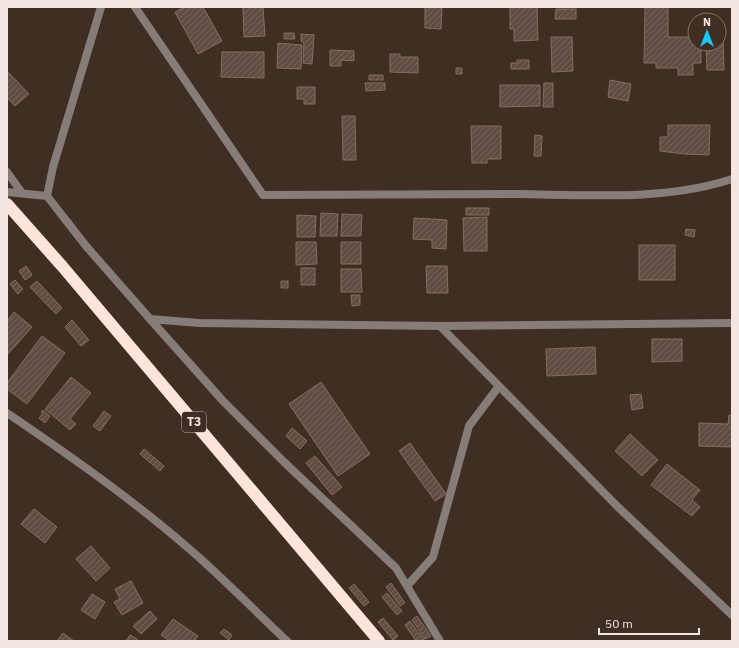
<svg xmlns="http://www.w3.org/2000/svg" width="739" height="648" font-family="'IBM Plex Sans',sans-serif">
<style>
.building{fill:url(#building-hatch);stroke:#846e64}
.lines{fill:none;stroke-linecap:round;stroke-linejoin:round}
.street{stroke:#877d78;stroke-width:8}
.highway{stroke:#fee5d9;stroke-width:12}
.labels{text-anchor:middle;stroke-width:3;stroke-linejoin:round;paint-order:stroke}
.shield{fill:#402d24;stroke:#bdaea8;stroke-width:1}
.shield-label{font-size:12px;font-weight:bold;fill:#f3e6e0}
</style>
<defs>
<pattern id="building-hatch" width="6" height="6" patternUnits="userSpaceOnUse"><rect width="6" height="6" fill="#614c43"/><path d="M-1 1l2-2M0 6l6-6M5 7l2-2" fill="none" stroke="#78665e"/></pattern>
</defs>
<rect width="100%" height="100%" fill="#402d24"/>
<path class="building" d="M185,7h18l19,34 -24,13 -23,-42z
M243,7h20l2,29 -21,1z
M425,7h17l-1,22 -16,-1z
M510,7h27l1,33 -24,1v-12h-4z
M645,7h23v30h27v7h6v19h-8v12h-15v-7h-22v-5h-12z
M556,9h20v10h-21z
M284,33h10l1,6h-11z
M301,34l13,1 -2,29 -9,-1 1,-20 -3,-2z
M719,36h4l1,34h-17l-1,-26h13z
M551,37h21l1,34 -21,1z
M278,43l24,2 -1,24 -24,-1z
M330,50l24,1v10l-13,-1v6h-11z
M222,52h42v26l-43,-1z
M390,54h10v3h18v16l-28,-1z
M517,60h12v9h-18v-6h6z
M456,68h6v6h-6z
M7,71l22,23 -14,12 -8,-8z
M369,75h14v5h-14z
M610,80l21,4 -3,17 -20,-4z
M365,83h20v7l-19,1z
M544,83h9v24h-10z
M500,85h40v21l-40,1z
M297,87h18v17h-11v-5h-7z
M342,116h13l1,44h-13z
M668,125h42l-1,30 -24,-1 -25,-3v-14h8z
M471,126h30v33h-14v4h-15z
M535,135l7,1 -1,20h-7z
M466,208h23v7h-23z
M321,213l17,1 -1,22h-17z
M342,214l20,1 -1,21h-20z
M297,215l19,1 -1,21h-18z
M487,217v34h-23l-1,-33z
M414,218l33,2 -1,29 -14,-1v-8l-19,-1z
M686,229l9,1 -1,7 -9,-2z
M296,242h20l1,22 -21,1z
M341,242h20v22h-20z
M639,245h36v35h-36z
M26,266l6,9 -7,5 -6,-9z
M426,266h21l1,27h-21z
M301,268h14v17h-14z
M341,269h20l1,23h-21z
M15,280l8,9 -5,5 -8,-10z
M37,281l25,27 -6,6 -26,-27z
M281,281h7v7h-7z
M351,295h9v10l-8,1z
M14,312l18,15 -25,28v-34z
M72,320l17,20 -8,6 -16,-19z
M42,336l23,17 -38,51 -20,-15v-6z
M652,339h30v22l-30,1z
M595,347l1,27 -49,2 -1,-27z
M71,377l20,16 -21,26 6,5 -6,6 -25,-21z
M321,382l49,72 -32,22 -49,-72z
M641,394l2,14 -11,2 -2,-15z
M43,410l7,6 -5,7 -6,-5 4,-5 -2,-1z
M104,411l7,5 -11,15 -7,-5z
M729,415h3v32l-33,-1v-23l29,1z
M292,428l15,13 -7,8 -14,-13z
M630,434l28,26 -16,16 -27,-25z
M410,443l36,51 -11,7 -36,-50z
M144,449l20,17 -4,5 -20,-17z
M315,456l27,31 -10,8 -26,-32z
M667,464l33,26 -8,10 8,7 -8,9 -41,-31z
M34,509l23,18 -12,16 -24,-19z
M91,546l19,22 -14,13 -20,-22z
M131,581l12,22 -21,12 -8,-13 6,-3 -5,-10z
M391,583l14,20 -5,3 -14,-19z
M354,584l15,18 -5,4 -15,-18z
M387,593l15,18 -5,4 -15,-18z
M92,594l13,8 -10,17 -14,-9z
M150,611l7,8 -16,15 -8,-8z
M417,616l14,20 -6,3 -13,-19z
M383,618l15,18 -5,4 -15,-18z
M173,619l25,17 -4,5h-24l-9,-6z
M410,621l14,19 -8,1 -11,-16z
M224,629l8,6 -3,5 -9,-7z
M63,633l11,8h-17z
M130,635l7,4 -1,2h-10z"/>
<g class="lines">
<path class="street" d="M135,7l128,188c85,-1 170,-1 255,-1 69,1 148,7 214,-15
M7,172l15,21
M7,192l40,4 39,50 64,73 49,4 241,3 292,-3
M47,196l6,-29 48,-160
M150,319l73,82 61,61 112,106 44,73
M440,326l177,180 115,109
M7,413c65,44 129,89 187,140 32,28 62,59 93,88
M407,586l26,-29 36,-131 30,-40"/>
<path class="highway" d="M7,204l55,62 317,375"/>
</g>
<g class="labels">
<rect class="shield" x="182" y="412" width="24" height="20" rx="3"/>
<g class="shield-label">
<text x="194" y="426">T3</text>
</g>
</g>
<rect width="739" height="648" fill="none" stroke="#f3e6e0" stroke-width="16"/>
<g transform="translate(707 32)"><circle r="19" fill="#402d24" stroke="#88776f"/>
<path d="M0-3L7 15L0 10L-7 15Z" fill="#1cc9fc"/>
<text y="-6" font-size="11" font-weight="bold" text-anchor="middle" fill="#f3e6e0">N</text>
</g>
<path d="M599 628v6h100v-6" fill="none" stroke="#f3e6e0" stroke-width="2"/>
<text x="605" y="628" font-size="12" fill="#f3e6e0" stroke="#402d24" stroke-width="3" paint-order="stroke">50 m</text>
</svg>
